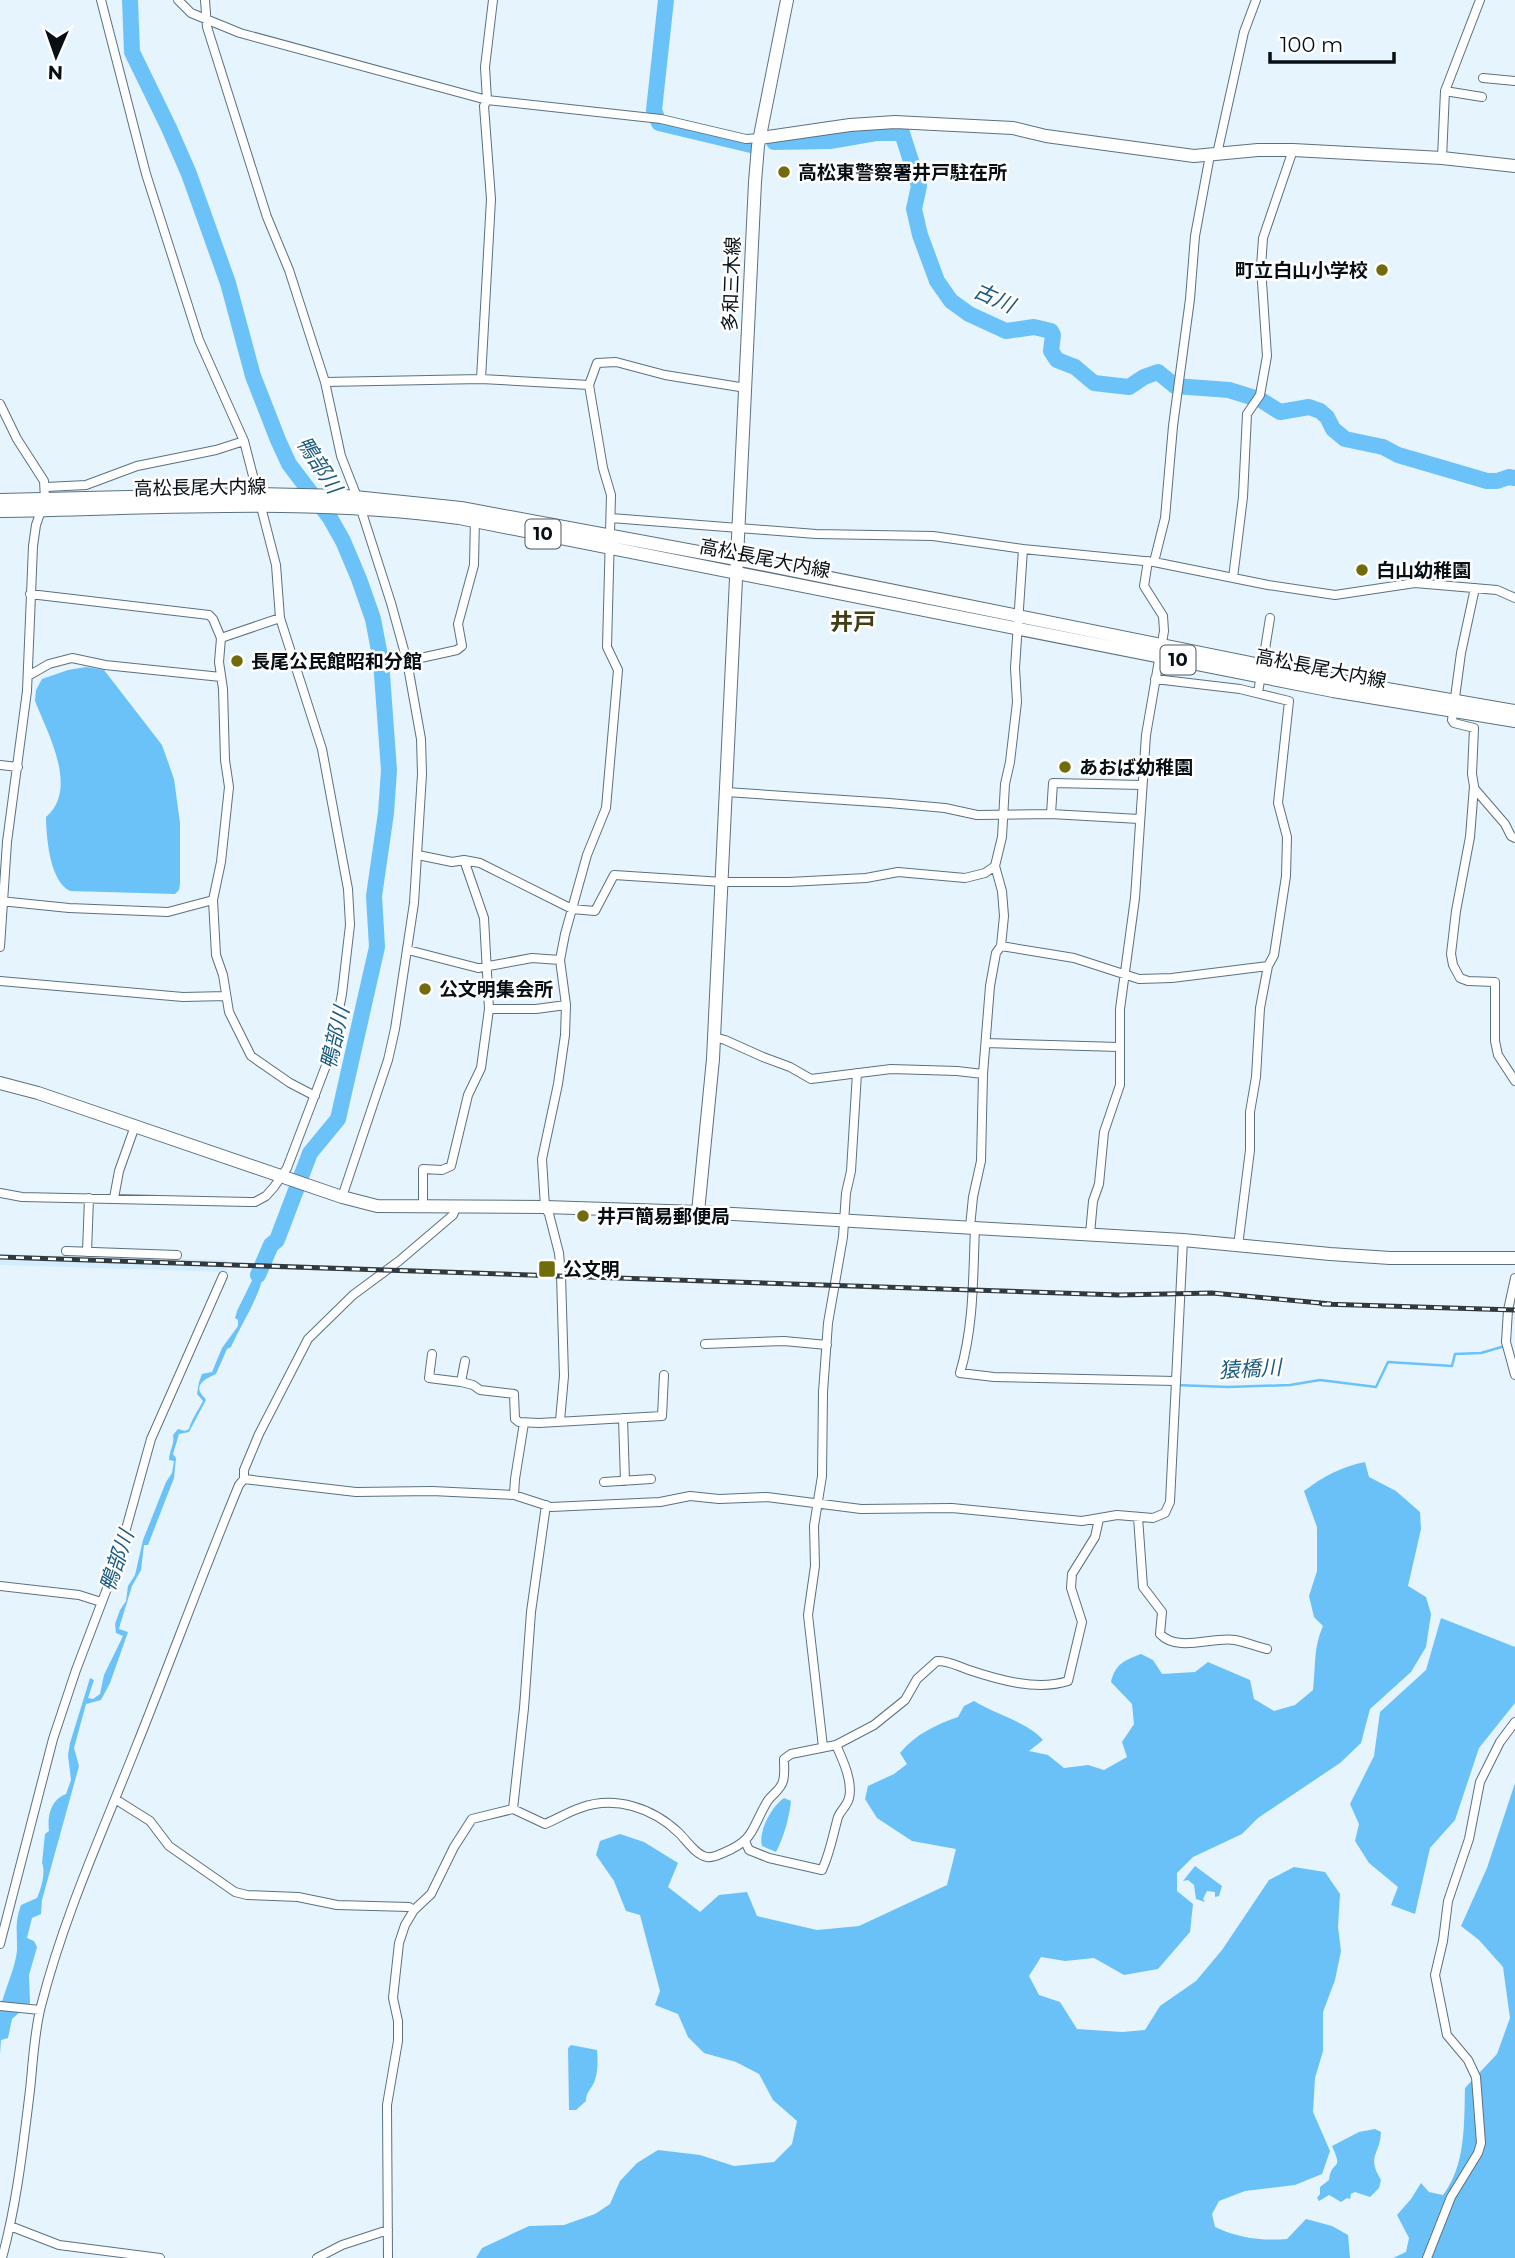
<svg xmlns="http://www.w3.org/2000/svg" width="1515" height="2258" font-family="Montserrat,'Noto Sans JP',sans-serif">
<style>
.built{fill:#d3edfe}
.forest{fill:#6ac1f7}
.water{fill:#6bc2f8}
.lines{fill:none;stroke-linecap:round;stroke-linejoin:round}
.stream{stroke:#6bc2f8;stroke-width:2.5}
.river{stroke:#6bc2f8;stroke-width:16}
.street-casing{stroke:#5b7180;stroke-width:10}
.secondary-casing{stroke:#5b7180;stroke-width:14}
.primary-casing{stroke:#5b7180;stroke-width:14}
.street{stroke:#fff;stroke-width:8}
.secondary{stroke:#fff;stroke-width:12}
.primary{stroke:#fff;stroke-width:12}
.rail-casing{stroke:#30393f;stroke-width:5}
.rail{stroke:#fff;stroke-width:2.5;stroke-dasharray:8;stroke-linecap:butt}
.poi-dot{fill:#716c09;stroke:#fff;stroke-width:2.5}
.labels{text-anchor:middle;stroke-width:5;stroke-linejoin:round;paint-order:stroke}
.shield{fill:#fff;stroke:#51575b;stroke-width:2}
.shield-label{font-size:18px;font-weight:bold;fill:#070f15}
.poi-label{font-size:19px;font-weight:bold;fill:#070f15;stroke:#fff;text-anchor:start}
.street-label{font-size:19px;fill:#070f15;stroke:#fff}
.water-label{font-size:21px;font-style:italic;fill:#1c5c80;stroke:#fff}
.quarter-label{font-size:23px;font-weight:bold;fill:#423f16;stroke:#fff}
</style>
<rect width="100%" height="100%" fill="#e6f4fe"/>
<path class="built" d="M0,1254l227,6v12l-227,-7z"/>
<path class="forest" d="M1365,1462l4,15 27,14 24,21 1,17 -13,57 18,11 5,17 -5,33 -15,25 -41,37 -9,34 -21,20 -82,55 -16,16 -49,23 -16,16v18l16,13 -3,28 -32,37 -34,6 -30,-17 -29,3 -24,-4 -12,19 10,19 21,7 17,27 45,3 23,-2 15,-24 36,-25 26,-31 47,-70 25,-13 31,5 15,22 -2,33 3,24 -6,29 -12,32v39l-8,27 -2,34 17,39 -8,23 -27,11 -50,6 -26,10 -7,13 3,13c23,11 46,14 72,12l19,-20 26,7 16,9 2,23h-874l6,-10 47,-22 35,-1 31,-11 15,-10 10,-23 17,-18 21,-13 42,5 34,11 40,-4 18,-18 5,-23 -24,-21 -14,-26 -23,-12 -32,-9 -16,-16 -10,-23 -23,-9 5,-14 -20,-76 -14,-4 -12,-30 -18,-26 4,-14 20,-7 24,8 34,21 -10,24 32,25 19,-17 28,-3 10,24 60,14 42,-4 88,-41 9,-36 -44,-8 -35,-23 -12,-19 3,-13 26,-12 13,-10 -7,-11c16,-19 35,-28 58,-36l6,-11 10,-5c22,14 52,20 69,39l-14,11 19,4 16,13 24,-3 16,5 23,-13 -5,-15 12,-18 -2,-20 -21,-22c4,-18 14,-22 30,-28l12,6 9,14 33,-2 13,-10 42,18 4,19 20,12 21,-6 18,-15c3,-25 0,-41 10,-64l-9,-9 -5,-21 8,-25v-44l-13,-36c20,-15 37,-24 61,-29z
M1515,1783v475h-122l13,-6 3,-14 -12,-23 14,-16 10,-16 8,9 14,3c23,-30 21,-71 22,-107l32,-34 13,-36 -7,-51 -24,-27 -18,-14 26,-58z"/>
<path class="water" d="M86,667l18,3 58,75 12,34 6,44v61l-1,6 -4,4 -105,-3c-20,-10 -23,-50 -24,-70v-4c33,-28 2,-83 -11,-116l1,-11 6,-11 26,-9z
M265,1254l4,1c-4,10 -6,22 -9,32 -8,22 -20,40 -29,60l-4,2 -11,25c-6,3 -20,8 -16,18 1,3 5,5 6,8l-17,32 -10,2 -6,20 3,4 -2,20 -26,67h-4l-3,25 -9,16 -12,39 -1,4 9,3 -18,51 -9,17 -15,4 -12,44 5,18 -37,134 -1,14 -9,4 -5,20 7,3 3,6 -8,28 1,28 -18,16 -4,19 -7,2 -1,14c0,-14 0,-31 0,-44 3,-16 18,-48 17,-63 0,-18 -2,-25 4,-42l16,-7c4,-9 9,-26 5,-35l3,-29 4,-3c-2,-15 2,-32 17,-37l5,-14 -3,-25 2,-12 20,-65 4,2 -6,18 5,1 7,-5 4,-19 19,-39 -7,-3 -1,-9 5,-14 6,-9 2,-15 7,-11 8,-35 23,-58 6,-9 2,-12 -5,-1c0,-9 6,-16 4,-25l5,-6 7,2 4,-2c3,-11 9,-18 14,-28l-6,-7 2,-12 3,-8 10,-2 10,-24 16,-22v-6l-3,-2 2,-7z
M1441,1618l74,29v56l-36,45 -24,72 -25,28 -15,66 -24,-9 7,-18 -29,-24 -14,-22 4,-17 -9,-20 24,-48 6,-44 46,-42z
M784,1798l7,3c-2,18 -7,35 -15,51l-14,-6c-4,-15 10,-40 22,-48z
M1195,1866l27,20 -3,10 -4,1v-5l-8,-1 -4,8 2,3 -9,-3 -2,-14 -6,-5 -5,1z
M571,2045l26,5c1,9 1,21 -2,30 -3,9 -9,11 -9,21l-10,9h-7l-1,-62z
M1375,2129l6,3c-1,24 -15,23 0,48l-2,8 -9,9 -15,-5 -4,2 -1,5 -3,-1 -6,4 -12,-7 -10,6 -2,-3 3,-4v-7l9,-7c3,-22 15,-7 3,-34l27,-14z"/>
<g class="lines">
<path class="stream" d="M1176,1385l52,2 62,-2 30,-5 56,7 12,-25 64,4 3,-12 26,-1 24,-7"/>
<path class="river" d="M130,0l2,52 37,76 20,46 39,109 25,93 25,64 11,24 41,54 13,23 16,38 14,40 8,42 8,109 -3,43 -12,83 3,51 -39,172 -28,34 -33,87 -6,5 -13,30
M666,0l-12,110 5,13 92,22
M774,142l56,-1 46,-8h26l17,53 -5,23 6,26 17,46 14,20 18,13 37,17 28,-4 17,4 2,4 -2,16 6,9 18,7 19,16 35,4 15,-10 14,-5 17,14 54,4 32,10 19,12 29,-5 11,4 7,6 6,12 12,10 38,8 15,8 89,26h10l12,-4 6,1"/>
<g class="street-casing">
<path id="street" d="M178,0l13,13 49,20 247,67 174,19 85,20 14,-1
M205,0l2,27 60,190 22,53 36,112 16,74 16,41 34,106 16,58 14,78 1,35 -8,129 -19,126 -7,31 -46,137
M1483,78l32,3
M1445,91l37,6
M1217,154l27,-122 12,-32
M1442,158l3,-67 35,-91
M481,379l10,-180 -7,-93 3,-6 -2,-33 8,-67
M325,382l156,-3 108,6
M0,404l17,35 27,42 1,18 -9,26 -3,21 -6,145 -20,151 -7,105
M46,487l40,-2 51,-19 79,-16 28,-9
M611,518l205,16 117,2 90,13 131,13 114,23 67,10 80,-12 82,7 18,8
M1154,562l11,-44 8,-92 17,-127 5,-63 15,-81
M1233,578l10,-81 4,-83 13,-19 7,-39 -6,-89 2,-29 30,-88
M1475,588l-14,65 -9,67 2,3 20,5 -2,46 2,12 -4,51 -14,74 -5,43 2,11 7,13 8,3 27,1v59l3,14 17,26
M30,594l179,21 4,4 8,19
M280,618l-59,20 -2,24 4,27 2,71 4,27 -8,75 -8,38 3,55 7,20 6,37 22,44 39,27 25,13
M407,661l50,-11 5,-4 -4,-22 16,-59 1,-48
M28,676l21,-12 23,-6 33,7 116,12
M1155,679l85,10 49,12 -11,102 9,34 -1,39 -12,79 -6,11 -8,42 -4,69 -6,35v38l-12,96
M1258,693l12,-75
M0,765l18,2
M1474,788l31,36 6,12 4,2
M726,792l163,11 56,5 32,7 74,-1 88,5
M1051,814l2,-31 89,2
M418,855l34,7 12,-2 16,3 92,46 23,2 19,-36 109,7h66l77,-4 32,-6 67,6 20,-5 10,-7
M0,901l69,7 99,4 45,-12
M1001,946l73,12 65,21 33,-1 96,-12
M408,950l70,18 54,-10 28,2
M0,981l183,16 43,-1
M489,1009h47l30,-4
M714,1037l11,3 38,17 27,10 21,12 80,-10 66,2 26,3
M986,1043l133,4
M0,1193l22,4 227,5h6l11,-6 8,-9 13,-19 43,-113 12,-61 8,-69 -2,-36 -26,-140 -42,-131 -4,-53 -32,-124 -45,-101 -53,-166 -45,-174
M114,1198l5,-27 16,-45
M423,1208v-39l19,1 9,-4 17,-71 13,-27 8,-59 -5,-91 -20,-58
M970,1227l3,-30 8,-36 2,-87 7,-88 6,-33 5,-7 3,-30 -2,-25 -7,-25 7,-29 3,-53 5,-22 7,-60 -2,-34 8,-119
M975,1227c-2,49 -1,99 -15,146l34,4 181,4
M1090,1234l3,-33 6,-17 5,-52 16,-47v-76l15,-111 11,-163 18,-104 -1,-15 -19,-30 4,-25
M66,1251l111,4
M87,1252l2,-54
M1515,1278l-7,32 -2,32 9,33
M705,1344l79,-3 43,4
M432,1354l-3,24 32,4 4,-21
M461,1382l12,3 7,5 34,4 1,25 4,3 20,1 123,-7 2,-41
M623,1418l2,63
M560,1421l4,-45 -3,-101 -2,-22 -10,-39 -4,-7 -3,-48 16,-75 7,-49 1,-30 -6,-45 5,-26 22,-79 19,-47 12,-138 -11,-23 4,-152 -8,-27 -14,-83 8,-22 19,-1 49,13 81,13
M244,1479l112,13 76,-1 82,4 37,12 109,-5 30,-6 29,3 48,-2 94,12 91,-1 130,13 35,-6 36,3 12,-5 5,-11 13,-262
M604,1482l47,-3
M514,1495l1,-16 9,-56
M1138,1517l5,70 19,25 -2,22c18,19 53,2 75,6 11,2 22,7 32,9
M0,1586l79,9 22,7
M823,1747l-15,-132 7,-49 -1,-40 8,-50 1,-84 5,-69 15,-86 3,-44 5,-22 6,-98
M115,1799l35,22 19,25 66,46 12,3 51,2 39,8 72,2 5,3
M513,1809l11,-101 7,-96 15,-107
M745,1841l4,9 20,8 53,12c8,-17 11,-35 16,-53 3,-7 9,-11 11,-19 4,-16 -6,-38 -13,-53
M0,1944l53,-205 23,-69 40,-105 35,-126 72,-163
M0,2006l40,4
M10,2226l49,19 101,13
M2,2258c15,-55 21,-111 28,-168 3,-27 4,-57 11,-84 23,-90 61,-173 95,-259 35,-87 67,-175 103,-262l5,-6v-9l15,-36 49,-95 45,-44 46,-34 54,-46 3,-7
M317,2258l25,-13 46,-15
M388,2258l-1,-153 11,-64v-20l-5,-23 6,-55 6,-18 9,-15 17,-16 23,-47 18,-28 41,-10 32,15c12,-5 23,-12 35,-16 35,-13 73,0 99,25 8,8 17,22 28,24 6,1 11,-2 16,-4 32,-13 28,-24 44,-51 4,-7 14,-12 16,-21 2,-6 1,-15 1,-22l7,-5 45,-9 38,-20 31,-25 12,-21 20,-18c13,0 20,5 32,9 30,10 68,21 99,11l14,-59 -11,-34 1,-14 23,-37 4,-18
M1427,2258l24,-61 27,-44 3,-10 -5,-66 -8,-17 -21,-25 -12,-60 8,-34 5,-40 21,-62 11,-57 20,-40 15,-20"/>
</g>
<g class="secondary-casing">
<path id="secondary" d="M760,138l90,-13 45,-3 118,6 33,8 148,20 64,-6h35l149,8 73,8
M0,1083l38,10 304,104 35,9 168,1 153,5 485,28 147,14 60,4h125
M698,1212l15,-153 42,-877 3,-36 29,-146"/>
</g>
<g class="primary-casing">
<path id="primary" d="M0,500l257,-6 88,2 116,12 275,51 599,121 180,31
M0,511c153,-2 306,-14 459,7l874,173 182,30"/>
</g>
<use href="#street" class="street"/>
<use href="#secondary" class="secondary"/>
<use href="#primary" class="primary"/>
<g class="rail-casing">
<path id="rail" d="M0,1257l1119,38 93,-2 119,11
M1322,1304l193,6"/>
</g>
<use href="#rail" class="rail"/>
</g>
<g class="poi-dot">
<circle cx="784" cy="172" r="7"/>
<circle cx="1382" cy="270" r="7"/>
<circle cx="1362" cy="570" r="7"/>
<circle cx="237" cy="661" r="7"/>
<circle cx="1065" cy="767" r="7"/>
<circle cx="425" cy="989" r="7"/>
<circle cx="583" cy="1216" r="7"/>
<rect x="538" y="1260" width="18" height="18" rx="3.5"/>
</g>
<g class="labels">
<g class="shield">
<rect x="525.5" y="519.5" width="35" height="29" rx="5"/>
<rect x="1160.5" y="645.5" width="35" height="29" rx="5"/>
</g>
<g class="shield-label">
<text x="543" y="540">10</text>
<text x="1178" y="666">10</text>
</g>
<g class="poi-label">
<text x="798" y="179">高松東警察署井戸駐在所</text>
<text x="1368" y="277" text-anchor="end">町立白山小学校</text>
<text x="1376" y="577">白山幼稚園</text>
<text x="251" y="668">長尾公民館昭和分館</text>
<text x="1079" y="774">あおば幼稚園</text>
<text x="439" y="996">公文明集会所</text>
<text x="597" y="1223">井戸簡易郵便局</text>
<text x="563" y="1276">公文明</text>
</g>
<g class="street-label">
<text transform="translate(731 284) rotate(-88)" y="7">多和三木線</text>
<text transform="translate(200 487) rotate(-1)" y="7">高松長尾大内線</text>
<text transform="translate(765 558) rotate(11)" y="7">高松長尾大内線</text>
<text transform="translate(1321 668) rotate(11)" y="7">高松長尾大内線</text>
</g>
<g class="water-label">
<text transform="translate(994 298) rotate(24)" y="7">古川</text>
<text transform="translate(319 465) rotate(57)" y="7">鴨部川</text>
<text transform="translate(335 1038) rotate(-77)" y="7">鴨部川</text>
<text transform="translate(1250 1369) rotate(-3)" y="7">猿橋川</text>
<text transform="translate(117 1561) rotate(-71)" y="7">鴨部川</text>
</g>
<g class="quarter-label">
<text x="853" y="630">井戸</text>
</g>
</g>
<g transform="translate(56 56) rotate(182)" stroke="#ffffff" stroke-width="5" paint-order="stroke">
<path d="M0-5L12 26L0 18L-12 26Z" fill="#070f15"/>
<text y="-10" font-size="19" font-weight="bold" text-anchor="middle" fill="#070f15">N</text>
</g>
<path d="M1270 52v10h124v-10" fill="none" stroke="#070f15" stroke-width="3.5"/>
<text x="1280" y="52" font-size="21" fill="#070f15" stroke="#ffffff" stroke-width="5" paint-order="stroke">100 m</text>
</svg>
